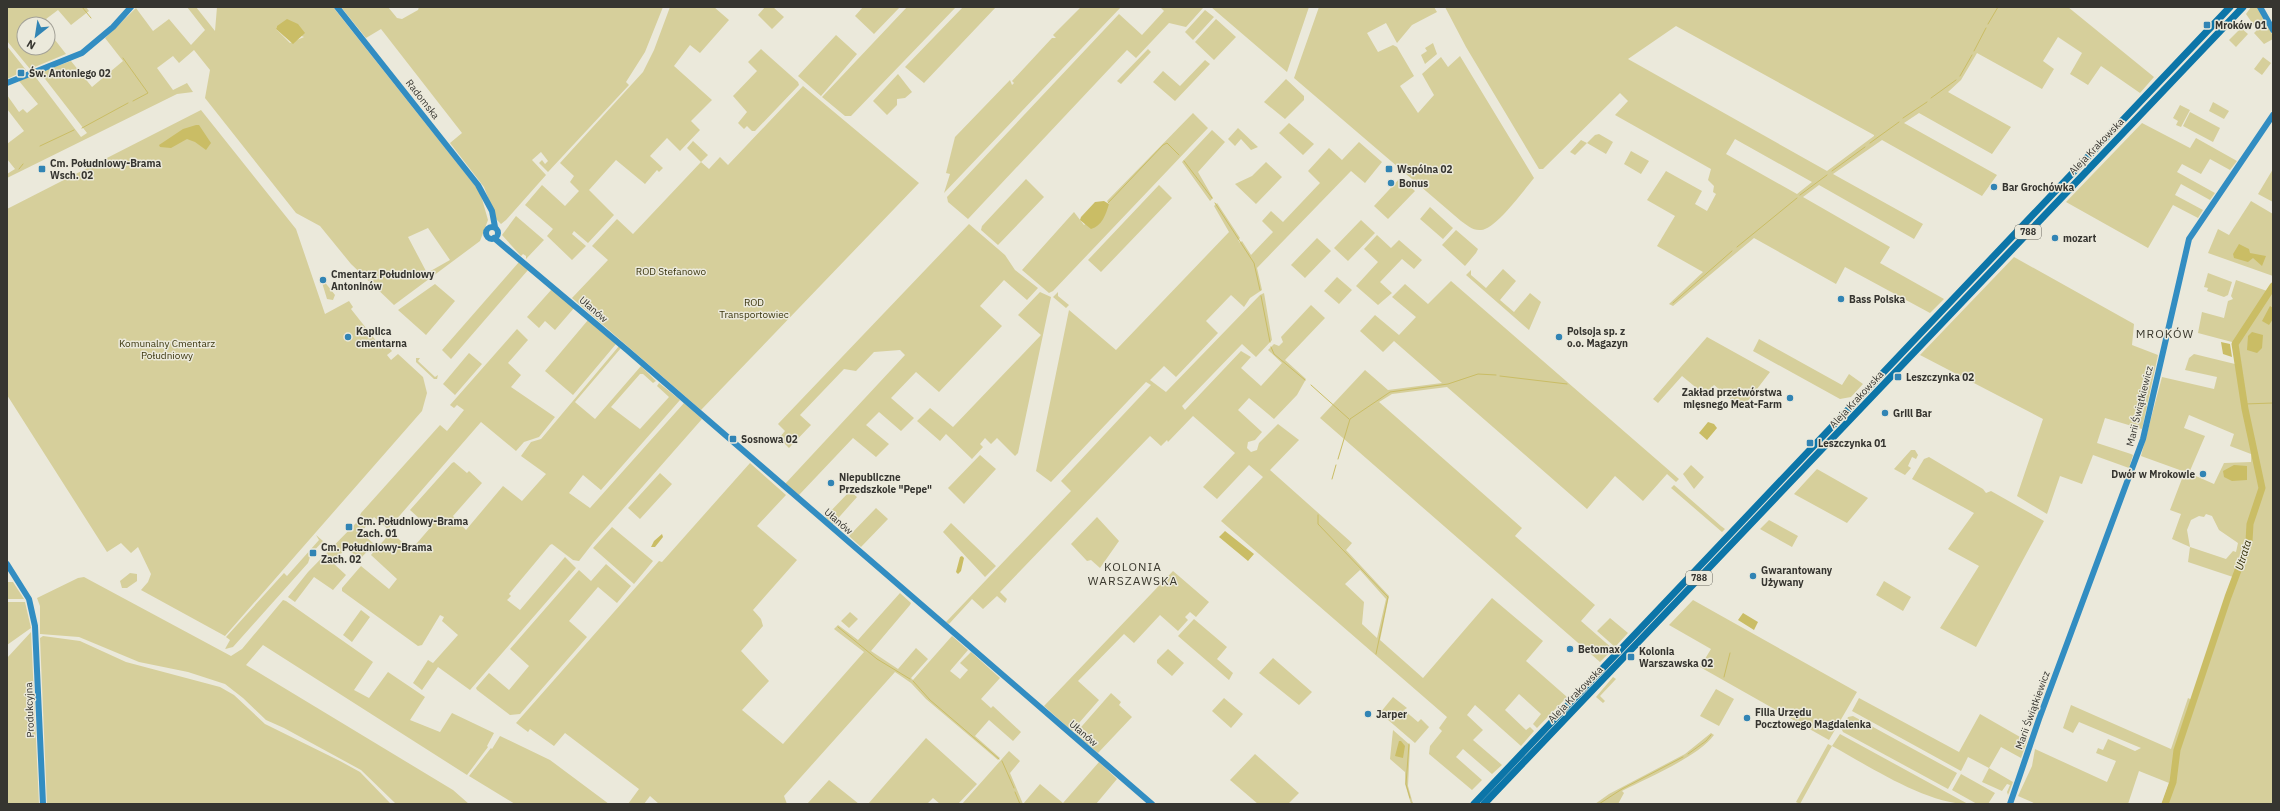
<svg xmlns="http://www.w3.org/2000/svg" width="2280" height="811" font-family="'IBM Plex Sans',sans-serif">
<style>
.green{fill:#d6cf9b;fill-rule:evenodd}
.water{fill:#cabd65}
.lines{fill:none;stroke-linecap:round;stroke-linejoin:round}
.stream{stroke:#cabd65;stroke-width:1}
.river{stroke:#cabd65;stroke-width:7}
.secondary{stroke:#328dc2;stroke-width:6}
.primary{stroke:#0c75a8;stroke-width:7}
.poi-dot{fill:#3184b4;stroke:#ebe9db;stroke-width:1.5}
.labels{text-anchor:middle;stroke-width:3;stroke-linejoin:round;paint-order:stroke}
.shield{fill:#ebe9db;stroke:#6c6b63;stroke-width:1}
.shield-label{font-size:9px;font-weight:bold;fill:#363530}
.poi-label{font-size:10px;font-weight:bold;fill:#363530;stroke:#ebe9db;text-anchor:start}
.street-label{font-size:10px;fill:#363530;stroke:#ebe9db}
.park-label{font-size:10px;fill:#3b360f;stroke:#ebe9db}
.water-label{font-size:11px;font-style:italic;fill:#363109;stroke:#ebe9db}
.quarter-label{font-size:12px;letter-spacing:1px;fill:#3a382d;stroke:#ebe9db}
</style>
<rect width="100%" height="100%" fill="#ebe9db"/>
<path class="green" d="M7,7h79l3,4 -18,14 -13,-15 -12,9 5,7 -3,2v-4h-24v24h24v-17l18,23 -36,15 -23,-28z
M187,7h9l19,24 2,-24h116l147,185 8,28 -8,21 -86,64 -43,-41 -31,-38 -24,-13 -91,-115 5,-28 -16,-20 -15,13 -6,-7 -16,12 16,22 14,-7 6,9 -16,2 -170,84v-4l8,-5 -8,-10v-15l17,-13 -17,-22v-14l12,17 4,-3 4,4 11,-9 -19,-23 15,-6 47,62 6,-4 -45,-58 1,-4 28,-10 21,26 31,-26 -18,-23 31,-30 17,23 16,-12 22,26 14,-15zM277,26l27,11 -14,6 -14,-14zM428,228l22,32 -23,13 -19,-36z
M341,7h47l9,11 5,1 16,-9 1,-3h244l-18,45 -19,30 3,3 -81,87 -9,-9 3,-3 3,4 3,-3 -7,-9 -9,8 14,15 -40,45 -5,4 -5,-5 -12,-32 -34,-44 12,-10 -81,-104 -15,9z
M670,7h44l15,13 -29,33 -10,-8 -16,21 38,34 -21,21 9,9 -20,21 -13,-13 -17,18 13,12 -4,4 -2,-2 -12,14 -29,-24 -27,30 25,25 -26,28 -14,-12 -2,3 14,12 -14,14 -25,-24 6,-7 -28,-24 17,-20 23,21 14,-15 -9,-9 4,-6 -14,-13 83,-91 11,-22z
M765,7h8l11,10 -12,12 -14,-14z
M863,7h37l-26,27 -19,-18z
M907,7h49l-105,109h-6l-23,-19z
M963,7h33l-72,76 -19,-16z
M1081,7h40l-177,186 6,-19 -4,-1 9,-36 55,-57 2,5 2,-2 -2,-2 40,-43h4l-3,-3z
M1160,7l43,1 -17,19 -17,-4 -33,35 -9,-8 -159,169 -20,-17 -1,-5 172,-183 23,21 22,-24z
M1211,7h98l-22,65z
M1319,7h115l3,5 -25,13 -15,18 -11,-20 -19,10 11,19 15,-7 4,2 17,29 -14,10 18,27 16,-18 -12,-21 19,-17 7,10 12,-11 74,122c-10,12 -39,52 -53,52 -8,1 -14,-5 -20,-9l-167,-143z
M1445,7h623l86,70 -14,16 -39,-27 -13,19 -18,-11 12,-21 -24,-16 -15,24 11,8 -12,20 -65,-36 -16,27 -13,12 63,35 -19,27 -73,-41 -15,10 93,52 -15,21 -100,-56 -49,34 90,50 -9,15 -95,-54 -16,12 87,50 -10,16 64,36 -14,14 -85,-46 -9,17 -82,-46 -81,68 -4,-2 34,-32 -46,-26 18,-30 -28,-16 19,-29 36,20 -7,13 12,7 9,-17 -3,-2 1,-6 -6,-6 3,-11 -96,-54 13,-14 -8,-8 -77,76h-4l-73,-122zM1676,26l198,109v1l-47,35 -199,-112zM1735,139l77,43 -15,12 -71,-40z
M2251,7h7l15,29v3l-9,5 -10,-11 3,-3 -11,-16z
M1205,10l9,7 -21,23 -8,-8z
M1216,19l20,18 -22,23 -19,-18z
M2241,28l7,6 -12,13 -7,-7z
M836,35l21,19 -36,42 -23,-20z
M1433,43l4,11 -12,10 -4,-9 6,-4 -2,-3z
M7,46l19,24 -19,9z
M761,49l37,33 1,3 -44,46h-3l-5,-5 -3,3 -6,-6 9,-11 -14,-16 24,-25 -9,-9z
M1148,49l3,3 -30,32 -4,-3z
M2263,57l8,6 -9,12 -8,-6z
M1205,60l5,4 -35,37 -22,-19 10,-11 17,15z
M898,74l14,18 -7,6 -8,1v6l-10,10 -14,-14z
M1286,79l18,17v4l-19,19 -21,-17z
M803,86l116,97 -218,227 -129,-112 36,-38 -16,-14 25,-27 16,15 68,-72 -14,-14 6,-7 15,14 -7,7 8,7 11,-12 8,8z
M2213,102l16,9 -5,8 -15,-8z
M2180,105l10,5 -9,17 -5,-2 2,-4 -5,-3z
M201,110l95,119 29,85 24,-13 4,6 -2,2 30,38 5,-3 6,7 -5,4 4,5 7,-6 25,23 4,16 -5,18 -197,225 -84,-46 7,-8 3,-8 -13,-27 -7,6 -10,-10 -14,9 -100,-157v-186z
M2190,112l30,16 -7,14 -30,-16z
M1193,113l15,15 -155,163 -4,2 -27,-23 52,-58 10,13 25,-21 -2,-3z
M1289,123l25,21 -11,11 -24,-22z
M2142,123l48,25 6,-10 41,23 -7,9 -20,-11 -9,15 -19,-10 -5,8 38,21 -5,7 -29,-16 -6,11 28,15 -5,8 -25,-13 -25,43 -82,-46z
M1238,128l20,19 -7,3 -10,-11 -6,7 -7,-7z
M1212,130l13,12 -27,30 15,26 -3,3 -28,-39z
M1599,134l14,8 -7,12 -19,-11 -12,12 -5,-3 11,-12 6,3 8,-8z
M1359,142l23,20 -17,21 -14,-12 -94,97 5,22 -12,8 -6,9 -13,-12 -25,26 12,12 -42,44 -12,-11 -14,14 16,12 94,-97 4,-2 8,47 -16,17 -14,-13 -60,62 3,4 56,-59 10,6 -10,11 20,18 21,-23 -14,-13 6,-6 5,2 4,-4 -2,-5 30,-32 14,13 -40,42 21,19 -9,16 -23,24 -25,-21 -11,12 24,22 -7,8 -7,2 -1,6 4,4 6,-2 2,-7 19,-19 21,16 -29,30 82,73 -6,7 43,46 -9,44 43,38 69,-80 51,43 -17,20 41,36 -30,31 -4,-4 8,-10 -22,-20 -14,16 21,20 4,-3 4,4 -13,15 -46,-41 -8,10 16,15 -10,10 29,25 -10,9 -29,-25 -7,8 26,23 -10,10 -43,-36 1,-8 12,-15 -3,-3 8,-11 -226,-196 42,-44 -14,-12 -32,34 -14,-12 32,-34 -42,-37 -25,26 -1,-2 -6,6 -11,-10 -150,156 7,7 -2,4 -8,-7 -14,13 -11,-10 -23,25 -3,-2 125,-131 -10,-10 90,-96 -5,-3 -95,100 -15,-11 33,-161 47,40 113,-118 -15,-26 3,-3 23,35 -2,2 2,3 2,-2 9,14 22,-23 -11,-11 9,-10 12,11 37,-39 -12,-12 21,-23 13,12zM1360,570l26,29 -9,39 -15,-14 2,-22 -19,-18z
M1631,151l18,10 -8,13 -17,-10z
M1266,162l16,15 -26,27 -21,-20 17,-8z
M2273,169v33l-15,-8z
M1400,178l15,13 -27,28 -14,-13z
M1026,179l18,18 -46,48 -17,-15 1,-4z
M1159,185l13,13 -71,74 -13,-12z
M2251,201l22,13v62l-65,-23 10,-24 11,6z
M1430,207l23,21 -10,11 -23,-20z
M516,216l28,24 -18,19v-3l-3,-2 -2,2 -19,-21z
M1361,220l14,13 -27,28 -14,-13z
M969,224l36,31 10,15 23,18 -11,12 -23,-20 -24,26 22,20 -63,66 -23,-20 -25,26 23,20 -13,13 -22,-19 -13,13 23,19 -13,13 -23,-19 -54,57 -14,-11 120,-129 -5,-5 -26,2 -18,19 -12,-2 -44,46 11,10 -22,23 -10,-10 6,-7 -7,-7z
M1456,230l22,19 -2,4 -11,13 -23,-21z
M1377,235l14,13 8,-8 23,20 -8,9 -12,-10 -22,23 12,11 -14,12 -22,-19 22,-24 -14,-13z
M1317,238l14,13 -26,27 -14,-13z
M2014,257l120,67 -2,21 26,10 -16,74 -37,-11 -8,25 34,11 2,1 -4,13 -36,-13 -11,29 -22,-8 -13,38 -30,-18 26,-77 -123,-64z
M519,262l9,8 -77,89 -9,-9z
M1503,269l13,12 -16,19 14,12 16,-19 11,9 -12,28 -63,-55 5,-5v5l15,13z
M2208,273l24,9 -4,13 -4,2 -17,-6 1,-3 -4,-1z
M320,276l15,19 -2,5 -6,-1z
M1337,277l15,13 -13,14 -15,-13z
M2236,280l31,11 6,-8v521h-111l7,-21 -30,-12 -11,33h-92l-18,-8 14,-30 3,-17 72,33 9,-21 -20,-8 2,-5 5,2 5,-11 27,12 6,-3 -62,-26 -6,11 -10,-5 8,-23 100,44 17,-51 4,2 41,-123 -45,-15 2,-15 -18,-8 9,-25 -11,-4 13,-34 4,2 1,-5 -47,-17 21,-79 52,12 3,-12 -32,-7 4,-12 5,-4 41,10 -3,-22 -34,-9 4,-21 22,6 4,-17 5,-2 -2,-3zM2189,415l45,19 -4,12 21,8v8l-27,1 -10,21 -25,-11 16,-37 -21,-8zM2206,514l6,2 7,14 19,13 -2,9 -3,-1 -7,8 -36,-12 -3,-17 4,-10 8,-4 5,1z
M1451,281l228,198 -3,3 -9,-8 -24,27 -28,-25 -28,33 -140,-122 -55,7 -13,8 143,126 -7,8 80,69 -14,16 32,28 -13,13 -280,-244 45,-48 23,20 54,-7 -48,-42 -11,11 -23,-21 15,-16 24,20 17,-18 -24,-20 13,-13 23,20z
M435,284l20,17 -29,34 -28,-25z
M552,289l22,19 -19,22 -10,-9 -6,7 -12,-11z
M1040,292l11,5 -33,156 -3,3 -18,-18 -6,6 -6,-6 -5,6 3,3 -11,12 -26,-25 -6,7 -23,-20 13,-13 23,19 88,-92 -23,-20z
M1058,292v4l11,9 -3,3 -13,-11z
M588,320l28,24 -43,51 -28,-24z
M517,329l11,11 -20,23 13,12 -10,12 44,30 -16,20 -15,5 -8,9 -35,-29 -93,107 -14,-12 -13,15 13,12 -14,15 -14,-11 -13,15 13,12 -13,15 -19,-13 -19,25 -7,-5 20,-25 49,-50 4,-9 79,-88 7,6 17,-21 -7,-5 -3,3 -4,-3z
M1707,337l63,35 -26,34h-5l-25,-21 -9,10 -23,-19 -24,27 -5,-4z
M1759,339l83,46 7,-11 14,10 -12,13 -11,2 -87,-48z
M619,346l2,2 -46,54 1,1 19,16 46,-53 15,15 -3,2 -10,-9h-3l-29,33 29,22 29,-32 -12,-11 2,-3 21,17 -79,90 -18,-15 -14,18 21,15 94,-105 18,16 -109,124 -14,18 -6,-1 -21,-16 -2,1 -41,49 2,2 -4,4 13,10 45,-53 11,11 -106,122 -32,-23 -16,23 -9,-7 15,-23 5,3 25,-28 -16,-14 2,-4 -4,-2 -18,30 -4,1 -76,-55v-3l19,-22 28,23 8,-10 -26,-24 20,-23 20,18 19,-22 -20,-18 42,-47 2,-1 13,11 2,-2 13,12 -29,33 13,14 37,-44 19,15 24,-27 -25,-18 10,-14 10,-3z
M469,353l13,11 -27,31 -12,-11z
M416,358h4l-2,3 17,16 3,-2 -1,4h-3l-18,-17z
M1911,450h4l3,5 -2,4 -4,-2 -4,9 3,2 -6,7 -11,-6z
M980,455l16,14 -32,35 -16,-16z
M1929,457l54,32 3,4 5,-2 53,30 -68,126 -36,-19 39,-62 -31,-17 26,-36 -62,-34 12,-20z
M750,463l36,32 -29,31 40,34 -44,50 8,9 2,7 -22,25 28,30 -27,29 41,34 81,-92 -30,-23 4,-4 20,15 42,-47 11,10 -1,2 -39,46 27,18 18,-21 12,11 -17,19 2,2 39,-44 16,14 -18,21 10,8 8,-9 -8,-7 11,-11 29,26 -19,21 10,9 2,-2 28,26 -8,9 -24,-21 -14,16 25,22 -2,2 -72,-61 -15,-16 -16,-11 -111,124 3,8h-128l-9,-8 -6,8h-16l11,-15 -74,-56 -11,13 -24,-17 -2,3 -12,-9 143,-162 3,1z
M1691,465l13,12 -10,12 -11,-15z
M1817,469l51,29 -21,25 -53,-29z
M660,473l12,11 -32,35 -12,-11z
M1674,485l47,41 4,3 -3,3 -51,-44z
M850,491l7,6 -24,27 -8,-7z
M876,508l12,11 -27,28 -12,-11z
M1097,517l22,24 -19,27 -9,-8 -4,1 -16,-17z
M1769,520l29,16 -6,11 -32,-18z
M951,523l45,43 -11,11 -42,-45z
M612,527l41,34 -19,23 -41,-36z
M316,535l7,6 -12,13 -3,9 -75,84 -8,2 5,-9 -4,-3 58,-64 3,3 32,-36z
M606,564l25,22 -14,17 -19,-16 -29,34 18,16 -67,77 -10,1 -33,-25 -1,-2 13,-15 20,17 20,-24 -19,-17 69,-79 12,11z
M1173,571l36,31 -13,15 -6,-5 -5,5 3,3 -10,11 -18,-16 -26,28 -10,-9 -46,47 21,19 -27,31 -28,-25z
M130,573l7,1v7l-10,7h-5l-2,-7z
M84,577l147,79 11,-7 41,-49 3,1 87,61 -19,28 15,8 19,-26 37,25 -15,23 30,12 12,-19 42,20 -7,13 1,1 -21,28 -204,-130 -17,20 207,125 16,14h-73l-35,-34 -77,-42 -18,-8 -23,-22 -18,-14 -37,-12 -49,-10 -60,-25 -39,-3v-28l-3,-8 41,-20z
M1884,581l27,16 -8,14 -27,-16z
M7,582h6l11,17h-17z
M1693,600l164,92 -28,48 -129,-73 11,-18 -42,-24z
M7,602h18l6,26 -24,17z
M361,610l9,7 -18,25 -9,-7z
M850,612l8,7 -9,9 -8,-7z
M1610,618l18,15 -13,14 -18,-16z
M1194,619l33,28 -10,12 16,14 -4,7 -51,-44z
M31,632l8,172h-32v-146z
M43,636l37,5 46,21 94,25 14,8 31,29 75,37 20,11 31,32h-344l-7,-166z
M1168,649l16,14 -12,13 -15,-13v-3z
M1273,658l39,34 -13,13 -40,-32z
M1613,677l3,2 -16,17 5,5 -2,2 -7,-6z
M1716,689l18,10 -15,27 -19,-10z
M1111,693l10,9 -2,3 13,12 -34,36 -23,-19z
M1393,697l14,11 -3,2 14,12 3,-3 8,8 -14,16 -35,-30z
M1224,698l19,16 -12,14 -19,-17z
M1859,698l100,54 21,-38 47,27 -6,17 -20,-11 -12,21 24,14 -5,13 -1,-3 3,-7 -3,-1 -5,7 -20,-9 7,-14 -21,-11 -7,14 -109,-60z
M1853,716l104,57 -9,16 -105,-57 -1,-2 6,-13z
M1393,730l17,15 -2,41 5,18h-2l-6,-20v-12l-15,-13z
M1711,733l3,2c-16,22 -67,43 -92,56l2,2 -6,11h-23l14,-10 76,-40z
M1840,734l128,70c-42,0 -99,-38 -136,-58l-32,58 -4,-2 32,-58 4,2z
M500,736l50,24 59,44h-94l-46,-28 22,-28 1,1z
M926,738l51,46 -19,20h-18l-7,-6 -6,6h-59z
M1009,751l11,10 -10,12 13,31 17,-20 23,19 36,-41 18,17 -21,25h-134z
M1255,754l44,39 -11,11h-30l-28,-24z
M1961,774l34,19 -7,11h-11l-25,-14z
M829,780l30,24h-52z"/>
<path class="water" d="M287,19l11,5 7,9 -12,11 -17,-15 1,-3z
M196,125h3l12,18 -5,7 -11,-8 -8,-3 -16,9 -11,-1 -1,-2 24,-16z
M1104,201l5,3c-3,10 -7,22 -18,25l-11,-9 1,-3 14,-15z
M2239,244l10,5 1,4 16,3 -4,10 -9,-8 -5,4 -14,-4 -1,-4z
M2270,306l3,2v11l-4,6 -7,-4z
M2252,332l11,3 -1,13 -5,5 -10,-3 1,-14z
M2221,342l9,2 2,13 -9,-3z
M1708,422l6,2 3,4 -10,12 -8,-7z
M2234,465l13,1v14l-15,1 -8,-4 -1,-6z
M1225,531l29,23 -6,7 -29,-24z
M662,534l1,3 -8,10h-4l3,-6z
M962,556l2,2 -3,13 -3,3 -2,-2 4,-15z
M1743,613l15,9 -4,8 -16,-10z
M1399,741h2l4,5 -2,12 -8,-2z"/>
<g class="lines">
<path class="stream" d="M82,7l9,11
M1988,24l10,-17
M1974,51l12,-23
M123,58l25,35 -15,8
M1960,76l12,-21
M1931,98l25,-18
M1903,118l24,-16
M82,128l46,-25
M1870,143l29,-21
M40,146l34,-16
M1184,161l28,37
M19,169l4,-5
M1832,171l33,-24
M1800,195l27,-20
M1108,203l55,-58 4,-2 12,12
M1215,203l39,60 6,27
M1737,247l60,-49
M1261,296l9,46
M1673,303l59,-52
M1271,347l3,7 31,26
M1500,376l67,8
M1311,385l38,34
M2245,404l28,-1
M1338,459l12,-40 40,-27 58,-8 30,-10 18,1
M1332,479l4,-14
M1318,515v9l70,73 -12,57
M838,627l39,32 33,20
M1724,677l6,-24
M913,681l17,19 69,59
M1409,744l-3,40 4,14
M1688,754l18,-13 5,-6
M1002,761l12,27
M1015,792l5,12
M1412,803v1
M1599,804l23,-15 61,-32"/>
<path class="river" d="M2165,804l8,-22 4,-32 51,-153 21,-56 1,-17 12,-36 -17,-79 -10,-65 38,-58"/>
<path class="secondary" d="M337,7l141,178 14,26 3,16
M2260,7l13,23
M7,83l75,-30 31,-26 18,-20
M486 233a6 6 0 1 1 12 0a6 6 0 1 1-12 0Z
M494,238l133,112 525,454
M7,564l22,35 6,27 8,178
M2010,804l29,-85 104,-280 46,-200 84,-124"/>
<path class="primary" d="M1474,804l756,-797
M1484,804l759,-797"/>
</g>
<g class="poi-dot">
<rect x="2203" y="21" width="8" height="8" rx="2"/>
<rect x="17" y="69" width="8" height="8" rx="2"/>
<rect x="38" y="165" width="8" height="8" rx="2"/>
<rect x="1385" y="165" width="8" height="8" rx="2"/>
<circle cx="1391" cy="183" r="4"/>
<circle cx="1994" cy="187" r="4"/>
<circle cx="2055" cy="238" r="4"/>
<circle cx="323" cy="280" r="4"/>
<circle cx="1841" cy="299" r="4"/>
<circle cx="348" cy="337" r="4"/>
<circle cx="1559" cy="337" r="4"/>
<rect x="1894" y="373" width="8" height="8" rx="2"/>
<circle cx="1790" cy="398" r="4"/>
<circle cx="1885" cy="413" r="4"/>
<rect x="729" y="435" width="8" height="8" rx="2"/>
<rect x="1806" y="439" width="8" height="8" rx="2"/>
<circle cx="2203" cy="474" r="4"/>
<circle cx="831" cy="483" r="4"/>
<rect x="345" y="523" width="8" height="8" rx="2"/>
<rect x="309" y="549" width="8" height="8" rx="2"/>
<circle cx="1753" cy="576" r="4"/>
<circle cx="1570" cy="649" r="4"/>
<rect x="1627" y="653" width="8" height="8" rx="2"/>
<circle cx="1368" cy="714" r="4"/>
<circle cx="1747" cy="718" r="4"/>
</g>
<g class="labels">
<g class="shield">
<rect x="2015" y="225" width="26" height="14" rx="3"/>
<rect x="1686" y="571" width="26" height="14" rx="3"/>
</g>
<g class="shield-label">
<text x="2028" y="235">788</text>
<text x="1699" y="581">788</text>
</g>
<g class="poi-label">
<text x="2215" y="29">Mroków 01</text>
<text x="29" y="77">Św. Antoniego 02</text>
<text x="50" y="167">Cm. Południowy-Brama<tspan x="50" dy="12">Wsch. 02</tspan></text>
<text x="1397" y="173">Wspólna 02</text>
<text x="1399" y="187">Bonus</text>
<text x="2002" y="191">Bar Grochówka</text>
<text x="2063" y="242">mozart</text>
<text x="331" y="278">Cmentarz Południowy<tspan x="331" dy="12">Antoninów</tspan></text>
<text x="1849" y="303">Bass Polska</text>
<text x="356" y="335">Kaplica<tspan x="356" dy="12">cmentarna</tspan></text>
<text x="1567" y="335">Polsoja sp. z<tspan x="1567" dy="12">o.o. Magazyn</tspan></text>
<text x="1906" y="381">Leszczynka 02</text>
<text x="1782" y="396" text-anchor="end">Zakład przetwórstwa<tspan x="1782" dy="12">mięsnego Meat-Farm</tspan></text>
<text x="1893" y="417">Grill Bar</text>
<text x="741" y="443">Sosnowa 02</text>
<text x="1818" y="447">Leszczynka 01</text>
<text x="2195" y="478" text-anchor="end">Dwór w Mrokowie</text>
<text x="839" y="481">Niepubliczne<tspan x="839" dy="12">Przedszkole "Pepe"</tspan></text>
<text x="357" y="525">Cm. Południowy-Brama<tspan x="357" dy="12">Zach. 01</tspan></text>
<text x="321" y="551">Cm. Południowy-Brama<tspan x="321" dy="12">Zach. 02</tspan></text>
<text x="1761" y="574">Gwarantowany<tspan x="1761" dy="12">Używany</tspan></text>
<text x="1578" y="653">Betomax</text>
<text x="1639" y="655">Kolonia<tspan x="1639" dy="12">Warszawska 02</tspan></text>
<text x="1755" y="716">Filia Urzędu<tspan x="1755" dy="12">Pocztowego Magdalenka</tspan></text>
<text x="1376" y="718">Jarper</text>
</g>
<g class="street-label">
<text transform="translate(423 99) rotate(52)" y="4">Radomska</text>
<text transform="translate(2096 146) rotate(-46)" y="4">Aleja Krakowska</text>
<text transform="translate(594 309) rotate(41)" y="4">Ułanów</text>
<text transform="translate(1856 399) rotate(-47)" y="4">Aleja Krakowska</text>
<text transform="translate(2139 406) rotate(-76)" y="4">Marii Świątkiewicz</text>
<text transform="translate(839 521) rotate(41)" y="4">Ułanów</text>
<text transform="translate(1575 694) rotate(-46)" y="4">Aleja Krakowska</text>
<text transform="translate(29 710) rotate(-92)" y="4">Produkcyjna</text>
<text transform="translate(2032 710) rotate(-70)" y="4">Marii Świątkiewicz</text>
<text transform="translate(1084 733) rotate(41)" y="4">Ułanów</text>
</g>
<g class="park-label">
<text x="671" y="275">ROD Stefanowo</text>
<text x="754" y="306">ROD<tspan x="754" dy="12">Transportowiec</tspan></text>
<text x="167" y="347">Komunalny Cmentarz<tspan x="167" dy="12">Południowy</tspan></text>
</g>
<g class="water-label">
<text transform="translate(2243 555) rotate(-73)" y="4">Utrata</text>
</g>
<g class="quarter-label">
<text x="2165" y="338">MROKÓW</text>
<text x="1133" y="571">KOLONIA<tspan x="1133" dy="14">WARSZAWSKA</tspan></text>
</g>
</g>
<rect width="2280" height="811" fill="none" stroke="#363530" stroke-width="16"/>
<g transform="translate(36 36) rotate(210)"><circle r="19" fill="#ebe9db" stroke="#a3a197"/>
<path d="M0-3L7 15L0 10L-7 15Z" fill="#3184b4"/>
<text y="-6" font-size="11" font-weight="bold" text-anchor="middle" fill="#363530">N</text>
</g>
</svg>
